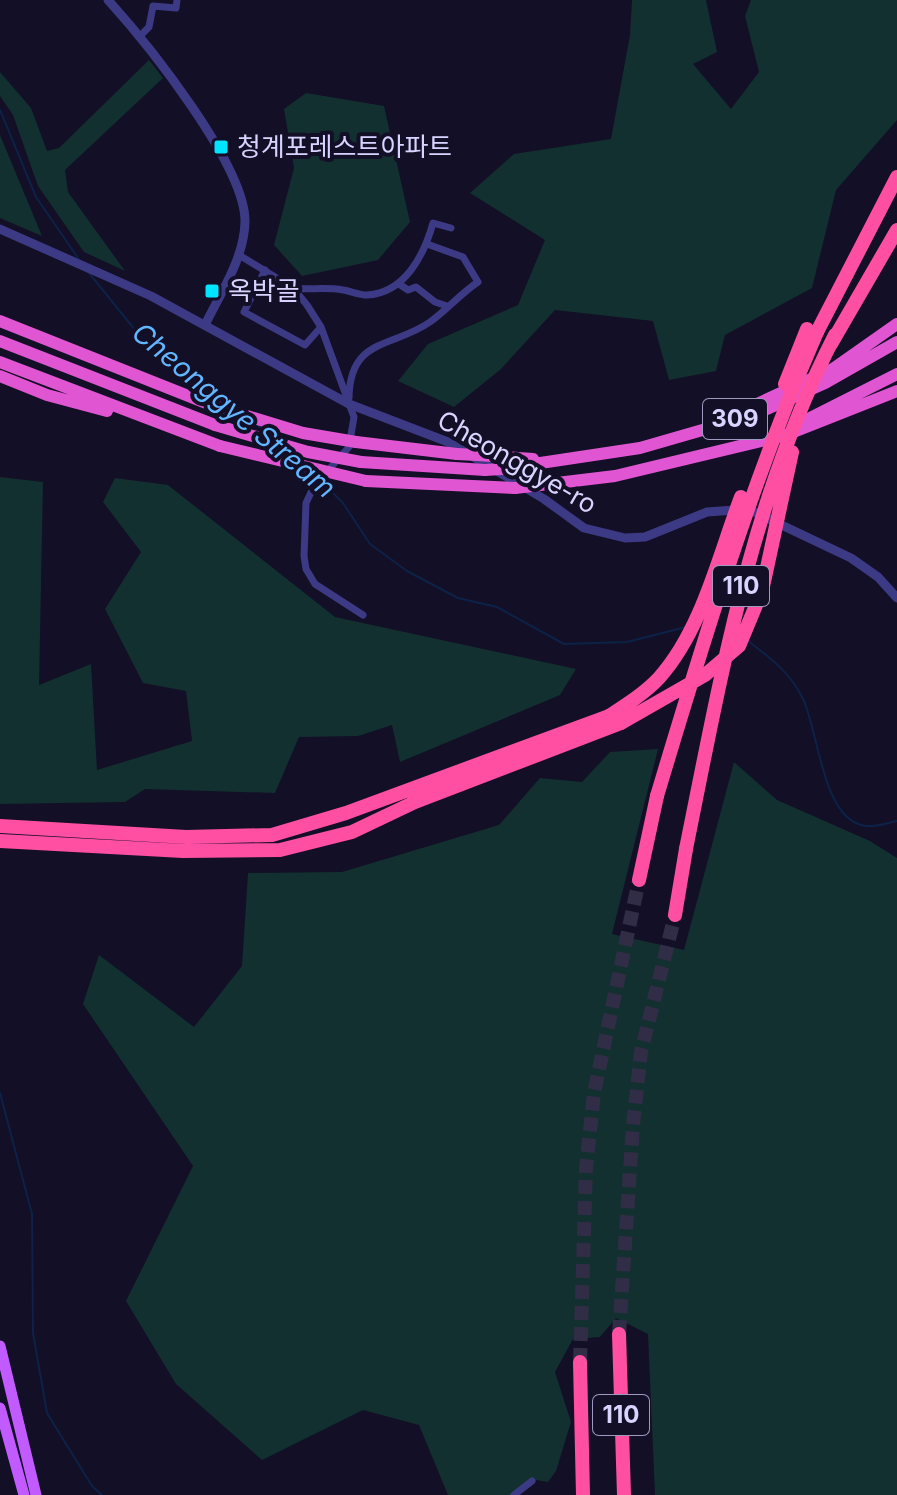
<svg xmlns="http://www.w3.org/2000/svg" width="897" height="1495" font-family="Inter,'Noto Sans KR',sans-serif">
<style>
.green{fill:#12302f}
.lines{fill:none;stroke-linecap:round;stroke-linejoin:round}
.stream{stroke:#0c2248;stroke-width:2}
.motorway-tunnel{stroke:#312d47;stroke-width:14;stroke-dasharray:14 7;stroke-linecap:butt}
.minor{stroke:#3d3a85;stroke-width:7}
.tertiary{stroke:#3d3a85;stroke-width:9}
.primary{stroke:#c25bff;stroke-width:11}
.trunk{stroke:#e055d1;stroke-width:12}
.motorway{stroke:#ff4fa3;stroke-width:14}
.trunk-bridge{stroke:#e055d1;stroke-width:12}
.motorway-bridge{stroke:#ff4fa3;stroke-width:14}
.poi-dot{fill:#00e5ff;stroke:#130f26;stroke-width:3}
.labels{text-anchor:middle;stroke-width:8;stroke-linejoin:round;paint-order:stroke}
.shield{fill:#130f26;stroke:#9e99be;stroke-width:2}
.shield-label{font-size:24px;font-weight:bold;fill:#d9d4ff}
.poi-label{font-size:26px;fill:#d9d4ff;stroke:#130f26;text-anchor:start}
.street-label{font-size:26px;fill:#d9d4ff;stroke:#130f26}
.water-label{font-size:28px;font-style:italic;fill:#62b6ff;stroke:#130f26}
</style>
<rect width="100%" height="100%" fill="#130f26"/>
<path class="green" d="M632,0h74l11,52 -24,12 38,45 28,-37 -14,-56 6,-16h146v120l-61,70 -24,98 -87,47 -9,36 -47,9 -16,-59 -98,-11 -54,59 -47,38 -56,-26 30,-37 90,-39 27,-65 -75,-47 44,-39 97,-15 19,-104z
M149,60l14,18 -98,92 3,22 57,79 -41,-19 -46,-66 -25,-71 -13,-19v-24l31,36 16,43 12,-3z
M306,93l78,13 26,116 -32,38 -76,16 -28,-31 20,-77 -10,-59z
M0,135l42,101 -42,-18z
M0,477l43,5 -4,203 52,-21 6,106 95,-29 -6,-50 -43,-8 -38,-74 36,-57 -38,-50 12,-24 53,7 167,132 241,52 -16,26 -160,67 -8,-37 -34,11 -59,1 -24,56 -130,-4 -20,13 -125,2z
M658,749l-46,185 72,16 50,-188 43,38 93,41 27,17v637h-242l-7,-161 -32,-16 -16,19 -27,2 -18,33 16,50 -15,49 -8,11 -12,-2 -18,15h-70l-29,-70 -56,-15 -101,50 -86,-76 -50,-83 67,-135 -110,-162 16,-49 95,72 48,-61 6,-93 94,-1 157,-47 41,-47 42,4 28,-30z"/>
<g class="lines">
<path class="stream" d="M0,110l36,87 42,61
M89,273l55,68 89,65
M257,425l14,10
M323,483l20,20 27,41 37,27 51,27 39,9 67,37 63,-2 59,-15
M748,641c21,16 43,32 55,58 16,33 19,122 63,127 11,1 21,-3 31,-5
M0,1093l32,121 1,119 14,80 45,73 10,9"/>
<path class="motorway-tunnel" d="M619,1334l14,-209 8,-73 34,-137
M580,1362l6,-194 8,-75 45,-213"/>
<path class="minor" d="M139,37l10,-10 4,-21 23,2 1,-8
M239,255l54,33 14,17 14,22 33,90 -5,30 -35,39 -8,17 -2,53 2,13 9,15 48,31
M265,270l-21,42 61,33 16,-18
M399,284l9,6 8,-3 19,15 12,4
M293,288c16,2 34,-1 50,2 8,1 15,5 24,5 38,-2 57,-40 66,-72l18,5
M349,398c1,-61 44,-50 81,-76 17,-12 30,-28 48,-40l-15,-25 -36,-13
M514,1495l18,-14"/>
<path class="tertiary" d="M108,0c39,43 138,166 137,222 -1,37 -24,70 -40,103
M0,229l151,67 198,108 99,38 96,57 40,29 41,10 20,-1 62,-25 41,-3 103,49 27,19 19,21"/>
<path class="primary" d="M0,1346l36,149
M0,1408l24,87"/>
<path class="trunk" d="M0,321l211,84
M0,341l215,84
M0,362l220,84
M0,376l47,19 60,16
M744,410l89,-41 64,-45
M808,419l89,-45
M356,442l101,12
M477,455l56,4
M361,462l124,8
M501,469l139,-21 111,-32 74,-33 72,-41
M366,481l149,7
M532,486l83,-10 171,-41 111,-44"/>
<path class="motorway" d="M817,332l80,-155
M831,344l66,-114
M0,826l186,11 86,-2 74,-22 263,-97
M0,841l183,10 97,-1 72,-18 63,-30 206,-79
M639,880l18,-84
M675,915l11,-66
M619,1334l5,161
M580,1362l3,133"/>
<path class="trunk-bridge" d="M211,405l92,28 53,9
M215,425l93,27 53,10
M220,446l146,35
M457,454l20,1
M485,470l16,-1
M515,488l17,-2"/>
<path class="motorway-bridge" d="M785,384l22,-55
M609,716c17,-11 36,-23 50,-38 43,-48 60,-123 82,-181
M621,723l84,-48 34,-29 23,-55 30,-139
M657,796c47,-157 94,-313 160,-464
M686,849c36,-178 65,-350 149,-514"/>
</g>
<g class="poi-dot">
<rect x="213" y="139" width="16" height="16" rx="4"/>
<rect x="204" y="283" width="16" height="16" rx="4"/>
</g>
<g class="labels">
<g class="shield">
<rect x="703" y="399" width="64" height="40" rx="6"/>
<rect x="713" y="566" width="56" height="40" rx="6"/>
<rect x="593" y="1395" width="56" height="40" rx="6"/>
</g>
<g class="shield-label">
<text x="735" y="427">309</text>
<text x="741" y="594">110</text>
<text x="621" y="1423">110</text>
</g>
<g class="poi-label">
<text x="237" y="156">청계포레스트아파트</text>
<text x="228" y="300">옥박골</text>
</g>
<g class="street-label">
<text transform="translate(517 462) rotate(30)" y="9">Cheonggye-ro</text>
</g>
<g class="water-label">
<text transform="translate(234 410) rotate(40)" y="10">Cheonggye Stream</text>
</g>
</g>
</svg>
